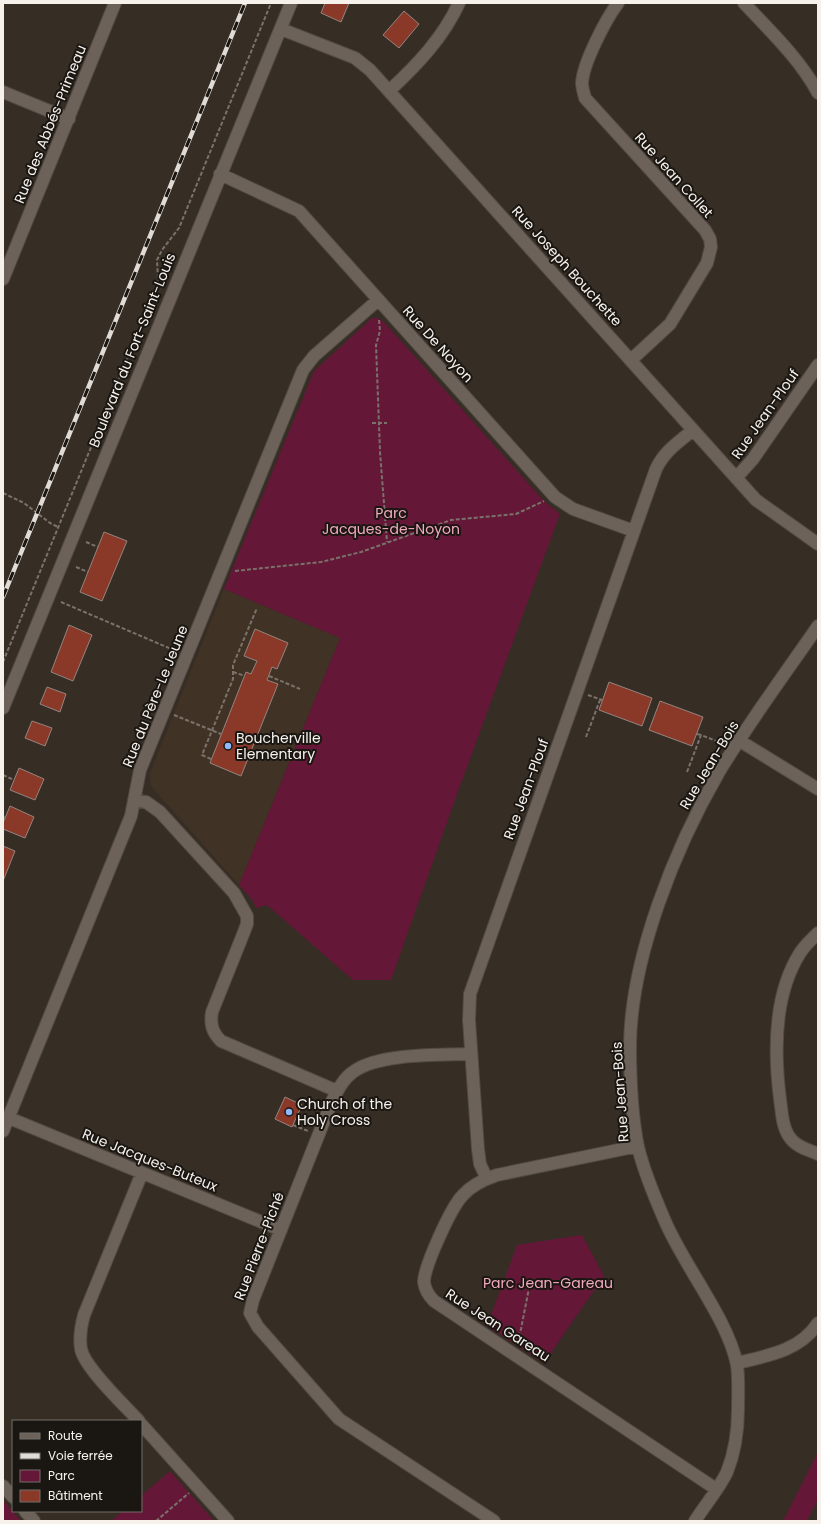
<svg xmlns="http://www.w3.org/2000/svg" width="821" height="1524" font-family="Poppins,sans-serif">
<style>
.built{fill:#403325}
.green{fill:#651737}
.building{fill:#8a3827;stroke:#948581}
.lines{fill:none;stroke-linecap:round;stroke-linejoin:round}
.minor-casing{stroke:#514a43;stroke-width:14}
.path{stroke:#7a726b;stroke-width:2;stroke-dasharray:4 2;stroke-linecap:butt}
.minor{stroke:#6c6259;stroke-width:12}
.rail-casing{stroke:#e1dbd5;stroke-width:4.5}
.rail{stroke:#1a1612;stroke-width:3;stroke-dasharray:9;stroke-linecap:butt}
.poi-dot{fill:#90b8fd;stroke:#1a1612;stroke-width:1.5}
.labels{text-anchor:middle;stroke-width:4;stroke-linejoin:round;paint-order:stroke}
.street-label{font-size:14px;fill:#f7f1ec;stroke:#1a1612}
.park-label{font-size:14px;fill:#f2aabf;stroke:#1a1612}
.poi-label{font-size:14px;fill:#f7f1ec;stroke:#1a1612;text-anchor:start}
</style>
<rect width="100%" height="100%" fill="#362d25"/>
<path class="built" d="M224,589l116,49 -101,247 -81,-91 -7,-8 -1,-7v-6z"/>
<path class="green" d="M372,318h5l7,4 160,179 16,13 -104,283 -65,183h-38l-86,-75 -11,3 -4,-9 -13,-14 101,-247 -116,-49 90,-218z
M582,1235l22,41 -60,87 -57,-37 30,-81z
M818,1452v47l-11,22h-24z
M170,1471l44,50h-103l12,-10h18v-15z
M3,1500l18,21h-18z"/>
<path class="building" d="M325,3h24l-8,19 -20,-9z
M404,11l15,13 -20,24 -16,-13z
M104,532l23,9 -25,60 -22,-9z
M69,625l23,10 -19,46 -22,-9z
M255,629l33,14 -11,26 -5,-2 -5,13 11,4 -37,92 -31,-13 36,-91 5,2 6,-13 -13,-5z
M609,682l43,16 -10,28 -43,-16z
M47,687l19,7 -6,18 -20,-8z
M660,701l43,16 -11,29 -43,-16z
M32,721l20,7 -7,18 -20,-8z
M19,768l25,11 -9,21 -25,-10z
M10,806l24,11 -9,21 -22,-9v-6z
M3,846l12,5 -12,30z
M285,1097l17,8 -10,22 -17,-8z"/>
<g class="lines">
<g class="minor-casing">
<path id="minor" d="M618,3c-12,16 -35,60 -36,80 0,5 2,10 3,15l120,132 5,9 1,8 -4,16 -37,61 -39,36
M744,3c26,28 56,56 74,90
M281,29l74,29 15,12 386,430 62,44
M389,91c28,-26 54,-53 70,-88
M3,92l66,27
M220,174l79,37 256,286 18,12 61,22
M3,279l112,-276
M736,478l17,-19 65,-94
M3,708l288,-705
M740,741l78,48
M134,800l12,2 14,10 74,81 13,23v8l-5,13 -30,75c-2,12 0,20 9,29l116,50
M818,933c-6,6 -13,12 -18,20 -26,41 -26,99 -20,146 2,13 2,30 11,40 6,8 18,11 27,15
M471,1054c-31,1 -93,-1 -118,18 -10,7 -15,18 -21,29l-79,199 -3,13 8,14 81,92 155,102
M9,1118l272,112
M3,1131l128,-315 9,-46 163,-400 11,-14 64,-56
M638,1146l-141,29c-12,4 -25,10 -34,20 -12,12 -39,72 -39,87 1,8 5,14 10,19l282,188
M487,1179l-7,-15 -2,-15 -9,-129 1,-26 186,-525c8,-17 21,-26 36,-38
M737,1363c29,-7 63,-12 81,-40
M139,1421c-14,-15 -55,-54 -58,-72 -2,-12 0,-23 3,-34l58,-142
M141,1424l87,97
M3,1486l10,11
M25,1511l9,10
M695,1521c10,-16 24,-32 32,-49 8,-20 11,-42 11,-63 0,-14 1,-29 -1,-44 -9,-46 -53,-99 -72,-144 -10,-23 -21,-49 -27,-74 -6,-30 -8,-71 -8,-102 1,-88 45,-197 89,-273 30,-50 66,-98 99,-146"/>
</g>
<path class="path" d="M379,320l1,11 -4,14 4,107 7,90
M372,423h15
M3,493l21,10 26,20 8,4
M86,542l12,5
M76,567l12,5
M235,571l86,-9 40,-10 90,-32 65,-6 28,-13
M61,602l115,49
M3,662l152,-371 3,-12 -1,-19 5,-10 17,-22 92,-225
M233,672l12,4
M269,676l31,13
M588,695l14,5
M174,715l47,19
M697,734l4,1
M586,737l14,-37
M211,759l-9,-4 31,-76v-14l24,-57
M687,772l14,-37 23,9
M3,775l11,5
M3,817l3,1
M293,1125l15,6
M516,1342l5,-13 10,-51
M156,1521l33,-28"/>
<use href="#minor" class="minor"/>
<g class="rail-casing">
<path id="rail" d="M3,597l242,-594"/>
</g>
<use href="#rail" class="rail"/>
</g>
<g class="poi-dot">
<circle cx="228" cy="746" r="4"/>
<circle cx="289" cy="1112" r="4"/>
</g>
<g class="labels">
<g class="street-label">
<text transform="translate(50 124) rotate(-68)" y="5">Rue des Abbés-Primeau</text>
<text transform="translate(674 175) rotate(48)" y="5">Rue Jean Collet</text>
<text transform="translate(567 266) rotate(48)" y="5">Rue Joseph Bouchette</text>
<text transform="translate(438 344) rotate(48)" y="5">Rue De Noyon</text>
<text transform="translate(132 350) rotate(-68)" y="5">Boulevard du Fort-Saint-Louis</text>
<text transform="translate(765 414) rotate(-55)" y="5">Rue Jean-Plouf</text>
<text transform="translate(155 696) rotate(-68)" y="5">Rue du Père-Le Jeune</text>
<text transform="translate(709 765) rotate(-59)" y="5">Rue Jean-Bois</text>
<text transform="translate(526 789) rotate(-70)" y="5">Rue Jean-Plouf</text>
<text transform="translate(620 1092) rotate(-94)" y="5">Rue Jean-Bois</text>
<text transform="translate(150 1160) rotate(22)" y="5">Rue Jacques-Buteux</text>
<text transform="translate(259 1246) rotate(-69)" y="5">Rue Pierre-Piché</text>
<text transform="translate(498 1325) rotate(33)" y="5">Rue Jean Gareau</text>
</g>
<g class="park-label">
<text x="391" y="518">Parc<tspan x="391" dy="16">Jacques-de-Noyon</tspan></text>
<text x="548" y="1288">Parc Jean-Gareau</text>
</g>
<g class="poi-label">
<text x="236" y="743">Boucherville<tspan x="236" dy="16">Elementary</tspan></text>
<text x="297" y="1109">Church of the<tspan x="297" dy="16">Holy Cross</tspan></text>
</g>
</g>
<rect width="821" height="1524" fill="none" stroke="#f7f1ec" stroke-width="8"/>
<rect x="12" y="1420" width="130" height="92" fill="#1a1612" stroke="#726e69"/>
<rect x="20" y="1433" width="20" height="6" fill="#6c6259" stroke="#726e69"/>
<text x="48" y="1440" font-size="12" fill="#f7f1ec">Route</text>
<rect x="20" y="1453" width="20" height="6" fill="#e1dbd5" stroke="#726e69"/>
<text x="48" y="1460" font-size="12" fill="#f7f1ec">Voie ferrée</text>
<rect x="20" y="1470" width="20" height="12" fill="#651737" stroke="#726e69"/>
<text x="48" y="1480" font-size="12" fill="#f7f1ec">Parc</text>
<rect x="20" y="1490" width="20" height="12" fill="#8a3827" stroke="#726e69"/>
<text x="48" y="1500" font-size="12" fill="#f7f1ec">Bâtiment</text>
</svg>
